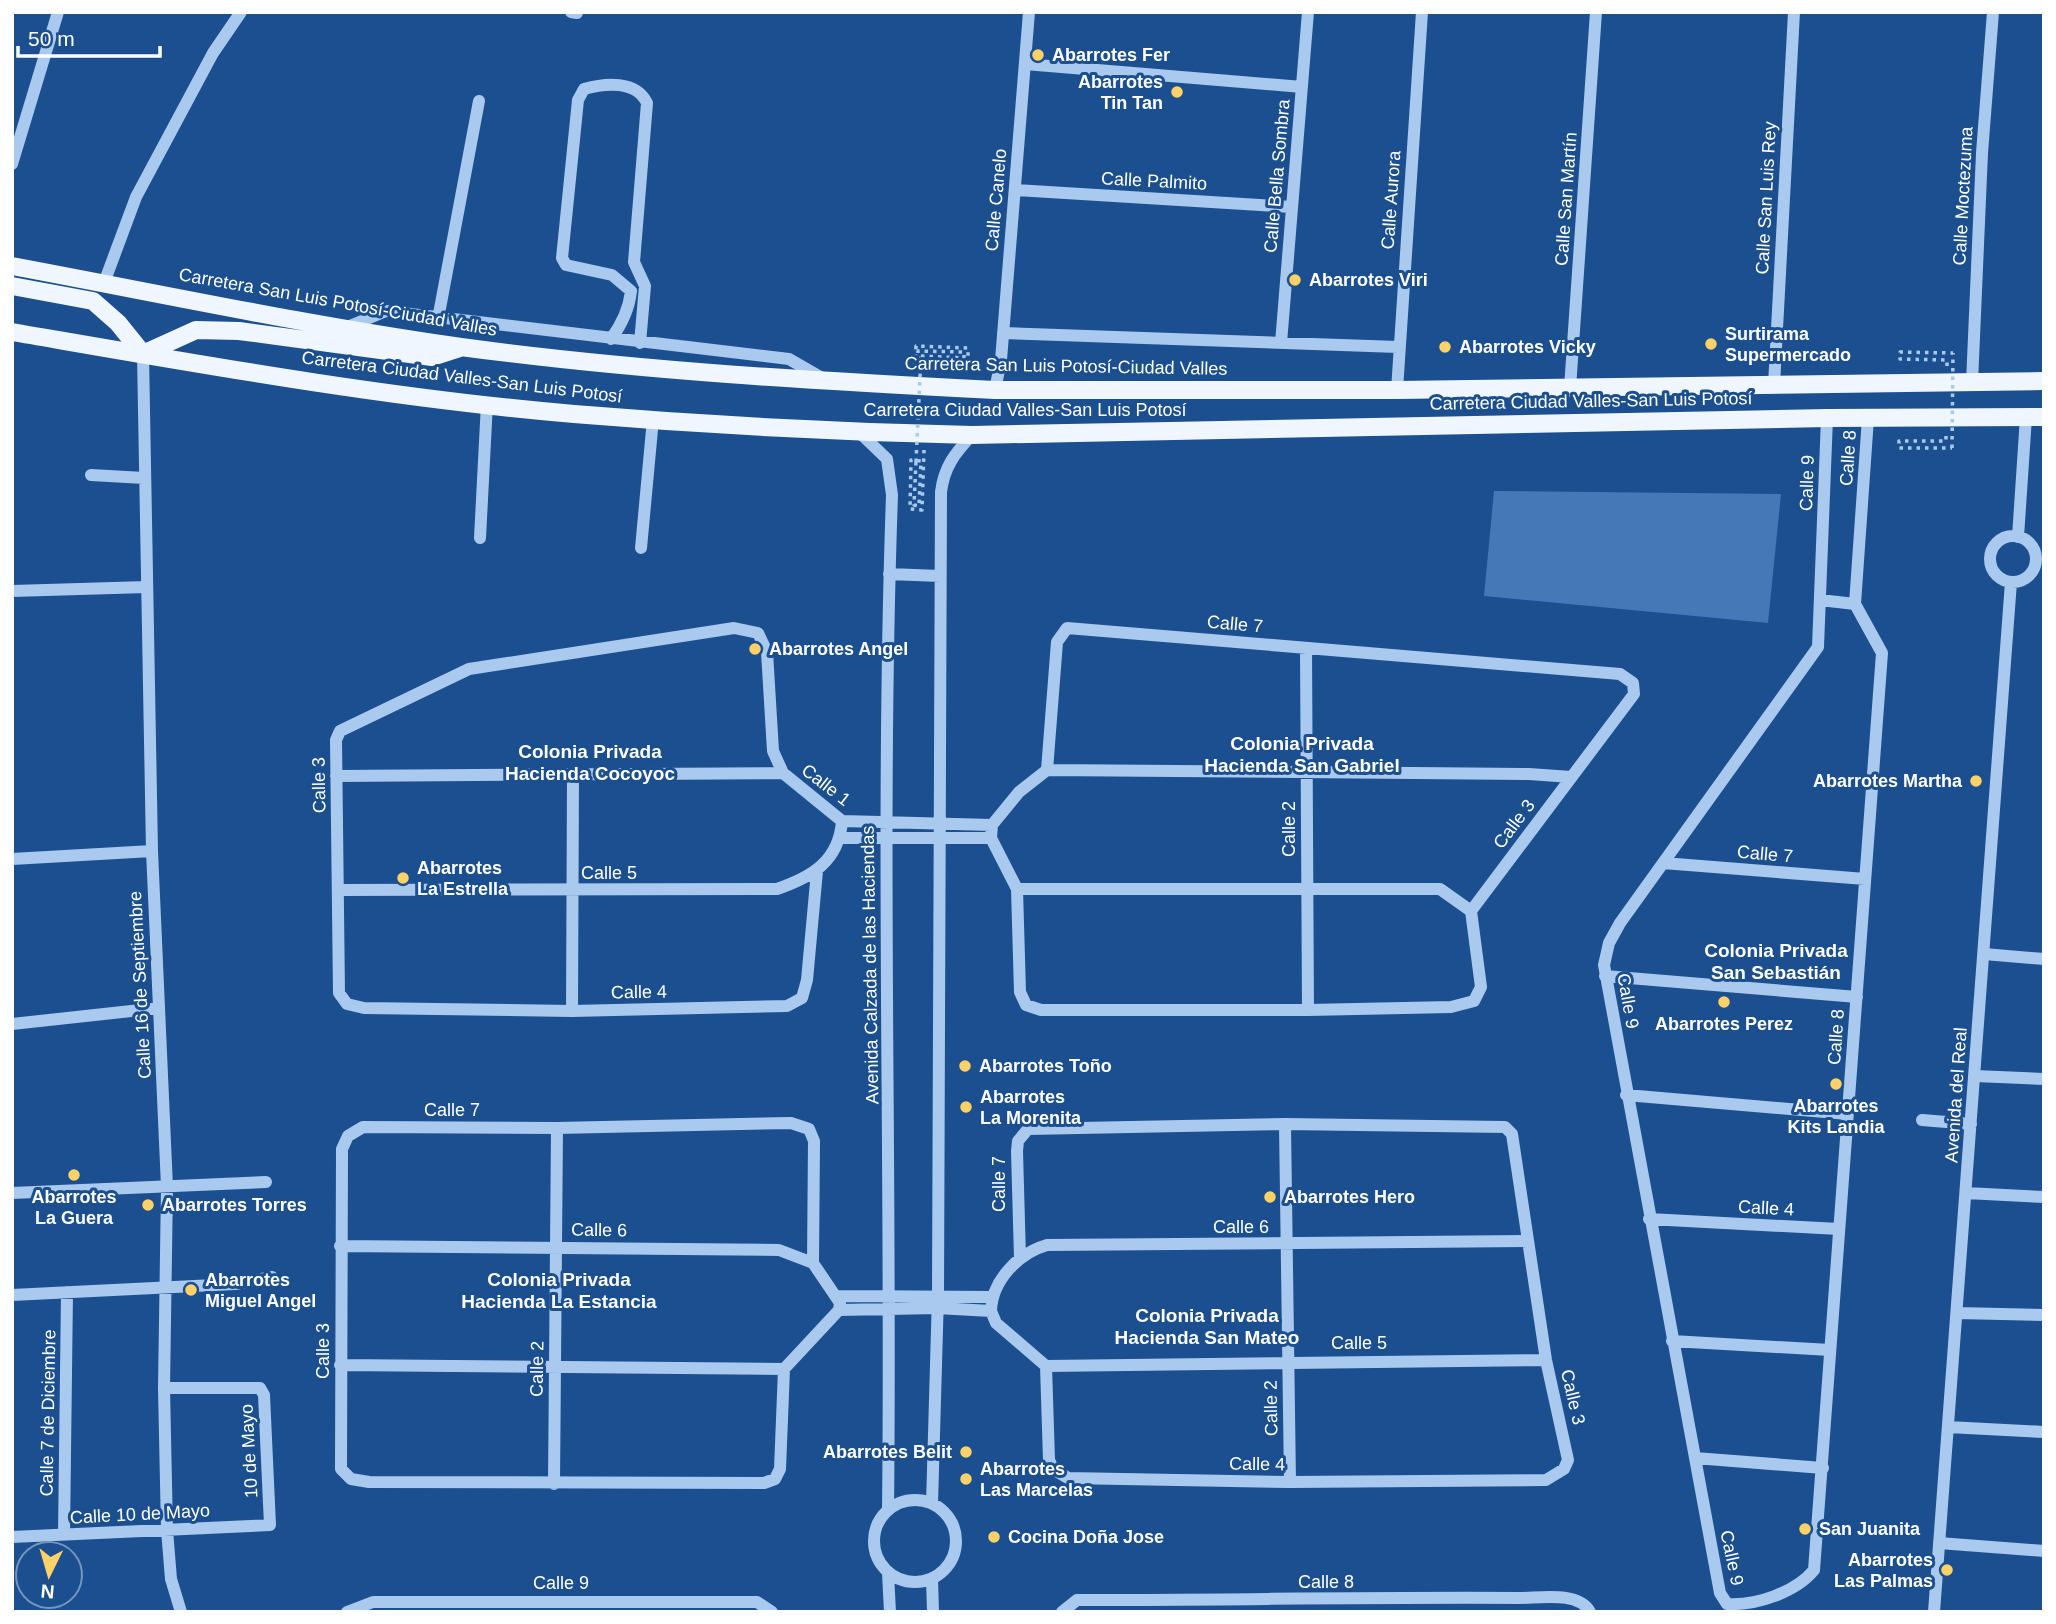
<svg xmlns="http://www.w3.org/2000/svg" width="2056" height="1624" font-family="Arial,sans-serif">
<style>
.building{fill:#4478b7}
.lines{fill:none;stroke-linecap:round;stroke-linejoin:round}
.path{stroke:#a9c9ee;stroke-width:3.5;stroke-dasharray:3.5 5;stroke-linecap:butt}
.minor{stroke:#a9c9ee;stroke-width:12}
.major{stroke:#f0f6ff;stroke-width:18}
.path-bridge{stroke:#a9c9ee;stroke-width:3.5;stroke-dasharray:3.5 5;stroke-linecap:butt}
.poi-dot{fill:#ffd166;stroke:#1b4f8f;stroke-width:2.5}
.labels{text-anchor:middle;stroke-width:6;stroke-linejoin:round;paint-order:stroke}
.poi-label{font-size:18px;font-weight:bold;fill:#fff;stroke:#1b4f8f;text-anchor:start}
.street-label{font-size:18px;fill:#fff;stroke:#1b4f8f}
.neighbourhood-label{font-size:19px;font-weight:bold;fill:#fff;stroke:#1b4f8f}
</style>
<rect width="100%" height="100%" fill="#1b4f8f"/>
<path class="building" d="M1494,491l287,3 -13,129 -284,-27z"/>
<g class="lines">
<path class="path" d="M921,356l43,2v-6l-46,-1v9l50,3v-15l-52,-2 -1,19 18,1v5
M1947,366v-6l-47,-1v-7l53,1
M1946,436v5h-47v7h53
M916,462l-2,43 5,1 2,-45 -10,-1 -1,49 12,1 2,-60"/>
<path class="minor" d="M571,12l6,1
M1025,64l277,23
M12,164l46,-152
M1015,190l277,17
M104,283l32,-86 77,-144 28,-41
M438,319l41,-218
M345,328l41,-17 403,48 33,19
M1003,333l395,14
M611,339c11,-15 18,-29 20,-48l-19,-16 -46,-10 -4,-7 16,-158 6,-11c21,-6 52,-9 63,14l-13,159 11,24 -5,57
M1281,343l27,-331
M143,354l9,497 15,336 -3,201 3,142 4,49 10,33
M1972,383l10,-230 11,-141
M1774,385l20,-373
M1570,388l26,-376
M995,390l6,-30 28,-348
M1397,390l25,-378
M1827,418l-9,229 -198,276 -11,20 -5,22 116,628 7,11c29,2 69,-12 87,-34l68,-917 -27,-49 13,-186
M860,433l27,26 5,36c-12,338 0,676 -4,1014
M91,475l53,3
M1990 559a23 23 0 1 1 46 0a23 23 0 1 1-46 0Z
M2018,537l8,-120
M480,538l7,-135
M641,548l12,-129
M889,574l51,2
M12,591l135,-4
M1820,600l35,4
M1067,628l553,46 13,9 1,11 -163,217 10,76 -7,14 -23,6 -143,3h-267l-15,-5 -6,-13 -3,-103 -26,-51 1,-13 27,-33 28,-22 10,-128z
M1306,648l2,362
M1047,770l482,4 42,3
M336,776l447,-3
M840,838h151
M12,859l140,-8
M1663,863l202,16
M817,871l-10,109 -5,18 -15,8 -215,5 -208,-3 -17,-4 -8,-11 -3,-253 4,-9 129,-62 265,-41 24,5 9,19 6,99 10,22 59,48 150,4
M1017,889h423l31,22
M339,890l438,-1c35,-12 62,-28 65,-68
M1984,954l60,5
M1605,976l252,21
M572,1011l1,-237
M12,1024l147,-16
M1975,1076l69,3
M1626,1095l222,19
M1922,1120l49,4
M1285,1124l5,358
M12,1193l254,-11
M1966,1193l78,4
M1649,1219l190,10
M1020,1258l-3,-107 1,-10 10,-12 257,-5 220,3 7,7 34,226 22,100 -4,9 -18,11 -256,2 -222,-4 -15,-9 -4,-9 -3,-94
M12,1295l223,-11 37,-7
M838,1296l154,1
M839,1310l98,-2 54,3
M991,1311c1,-31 28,-58 56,-66l481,-4
M991,1311l5,12 50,43
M1957,1313l87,2
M1672,1341l158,9
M340,1365l444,4 55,-59 1,-7 -27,-40 -34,-13 -439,-4
M1046,1366l500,-6
M784,1369l-4,100 -5,10 -11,4 -395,-1 -18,-3 -10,-10 1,-320 6,-13 15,-9 194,1 234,-5 18,6 5,12 -1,122
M1948,1427l96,5
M1695,1458l128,10
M554,1484l3,-356
M874 1541a41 41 0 1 1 82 0a41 41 0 1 1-82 0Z
M932,1504l6,-209 3,-803c3,-25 14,-39 31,-57
M64,1535l3,-243
M12,1537l258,-12 -6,-130 -4,-7h-96
M1939,1543l105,8
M888,1573l2,39
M932,1578l1,34
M347,1612l26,-10h384l15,10
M1062,1612l15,-12c148,0 296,-3 443,-2 20,0 59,-7 70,14
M1934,1612l77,-1030"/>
<path class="major" d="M12,266c150,28 299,60 449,81 177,24 356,34 534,43h402l647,-9
M12,286l81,15 25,22 25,31
M12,332c186,32 374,66 562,82 132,11 265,18 398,21l855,-17 217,-1
M143,354l53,-24 43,1 193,26 28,-9"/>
<path class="path-bridge" d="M1952,448l1,-95
M916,462l5,-106"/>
</g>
<g class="poi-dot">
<circle cx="1038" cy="55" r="7"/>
<circle cx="1177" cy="92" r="7"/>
<circle cx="1295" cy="280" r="7"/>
<circle cx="1711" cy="344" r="7"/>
<circle cx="1445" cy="347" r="7"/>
<circle cx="755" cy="649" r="7"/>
<circle cx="1976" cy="781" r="7"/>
<circle cx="403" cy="878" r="7"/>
<circle cx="1724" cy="1002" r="7"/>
<circle cx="965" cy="1066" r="7"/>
<circle cx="1836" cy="1084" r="7"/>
<circle cx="966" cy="1107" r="7"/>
<circle cx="74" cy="1175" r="7"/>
<circle cx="1270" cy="1197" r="7"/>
<circle cx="148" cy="1205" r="7"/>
<circle cx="191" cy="1290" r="7"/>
<circle cx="966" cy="1452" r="7"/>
<circle cx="966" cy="1479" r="7"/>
<circle cx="1805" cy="1529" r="7"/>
<circle cx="994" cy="1537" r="7"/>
<circle cx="1947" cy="1570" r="7"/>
</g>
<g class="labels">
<g class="poi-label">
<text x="1052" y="61">Abarrotes Fer</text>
<text x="1163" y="88" text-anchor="end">Abarrotes<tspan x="1163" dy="21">Tin Tan</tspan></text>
<text x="1309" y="286">Abarrotes Viri</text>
<text x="1725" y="340">Surtirama<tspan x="1725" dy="21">Supermercado</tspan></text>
<text x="1459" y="353">Abarrotes Vicky</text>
<text x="769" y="655">Abarrotes Angel</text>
<text x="1962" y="787" text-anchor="end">Abarrotes Martha</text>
<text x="417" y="874">Abarrotes<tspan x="417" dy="21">La Estrella</tspan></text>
<text x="1724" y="1030" text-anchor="middle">Abarrotes Perez</text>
<text x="979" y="1072">Abarrotes Toño</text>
<text x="980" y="1103">Abarrotes<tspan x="980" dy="21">La Morenita</tspan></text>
<text x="1836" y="1112" text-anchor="middle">Abarrotes<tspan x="1836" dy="21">Kits Landia</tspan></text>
<text x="74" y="1203" text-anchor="middle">Abarrotes<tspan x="74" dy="21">La Guera</tspan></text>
<text x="1284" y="1203">Abarrotes Hero</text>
<text x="162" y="1211">Abarrotes Torres</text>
<text x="205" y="1286">Abarrotes<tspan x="205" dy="21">Miguel Angel</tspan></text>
<text x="952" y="1458" text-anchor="end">Abarrotes Belit</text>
<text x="980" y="1475">Abarrotes<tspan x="980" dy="21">Las Marcelas</tspan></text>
<text x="1819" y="1535">San Juanita</text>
<text x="1008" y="1543">Cocina Doña Jose</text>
<text x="1933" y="1566" text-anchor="end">Abarrotes<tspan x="1933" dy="21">Las Palmas</tspan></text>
</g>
<g class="street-label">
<text transform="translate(1277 176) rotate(-85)" y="6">Calle Bella Sombra</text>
<text transform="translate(1154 181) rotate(3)" y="6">Calle Palmito</text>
<text transform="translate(1963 196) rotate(-87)" y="6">Calle Moctezuma</text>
<text transform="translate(1766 198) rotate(-87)" y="6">Calle San Luis Rey</text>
<text transform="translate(1566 199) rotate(-86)" y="6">Calle San Martín</text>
<text transform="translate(996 200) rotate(-85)" y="6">Calle Canelo</text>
<text transform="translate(1391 200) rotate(-86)" y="6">Calle Aurora</text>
<text transform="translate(338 302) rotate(10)" y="6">Carretera San Luis Potosí-Ciudad Valles</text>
<text transform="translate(1066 366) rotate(1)" y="6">Carretera San Luis Potosí-Ciudad Valles</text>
<text transform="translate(462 377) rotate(7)" y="6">Carretera Ciudad Valles-San Luis Potosí</text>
<text transform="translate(1591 401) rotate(-1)" y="6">Carretera Ciudad Valles-San Luis Potosí</text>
<text x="1025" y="416">Carretera Ciudad Valles-San Luis Potosí</text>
<text transform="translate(1848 458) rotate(-86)" y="6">Calle 8</text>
<text transform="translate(1807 483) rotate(-88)" y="6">Calle 9</text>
<text transform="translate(1235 624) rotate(5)" y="6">Calle 7</text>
<text transform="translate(319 785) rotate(-91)" y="6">Calle 3</text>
<text transform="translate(826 785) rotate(38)" y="6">Calle 1</text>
<text transform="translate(1514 824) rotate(-53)" y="6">Calle 3</text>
<text transform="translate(1289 829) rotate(-90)" y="6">Calle 2</text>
<text transform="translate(1765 854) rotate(5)" y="6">Calle 7</text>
<text x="609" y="879">Calle 5</text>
<text transform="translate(870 965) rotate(-91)" y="6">Avenida Calzada de las Haciendas</text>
<text transform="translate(140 985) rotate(-93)" y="6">Calle 16 de Septiembre</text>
<text transform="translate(639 992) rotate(-1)" y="6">Calle 4</text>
<text transform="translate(1628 1001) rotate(80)" y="6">Calle 9</text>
<text transform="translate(1836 1037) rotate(-86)" y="6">Calle 8</text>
<text transform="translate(1956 1095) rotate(-86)" y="6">Avenida del Real</text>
<text x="452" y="1116">Calle 7</text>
<text transform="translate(999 1184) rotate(-90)" y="6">Calle 7</text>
<text transform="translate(1766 1208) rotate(3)" y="6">Calle 4</text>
<text x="1241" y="1233">Calle 6</text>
<text transform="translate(599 1230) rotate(1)" y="6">Calle 6</text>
<text x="1359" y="1349">Calle 5</text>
<text transform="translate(323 1351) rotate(-90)" y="6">Calle 3</text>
<text transform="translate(537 1369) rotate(-89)" y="6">Calle 2</text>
<text transform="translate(1573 1397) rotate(77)" y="6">Calle 3</text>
<text transform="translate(1271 1408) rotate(-91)" y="6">Calle 2</text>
<text transform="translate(48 1413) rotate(-89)" y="6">Calle 7 de Diciembre</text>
<text transform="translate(249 1451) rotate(-93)" y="6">10 de Mayo</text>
<text transform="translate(1257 1464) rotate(1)" y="6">Calle 4</text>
<text transform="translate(140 1514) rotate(-3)" y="6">Calle 10 de Mayo</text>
<text transform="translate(1732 1558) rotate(78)" y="6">Calle 9</text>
<text x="1326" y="1588">Calle 8</text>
<text x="561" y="1589">Calle 9</text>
</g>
<g class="neighbourhood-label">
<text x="1302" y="750">Colonia Privada<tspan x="1302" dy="22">Hacienda San Gabriel</tspan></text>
<text x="590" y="758">Colonia Privada<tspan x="590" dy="22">Hacienda Cocoyoc</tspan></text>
<text x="1776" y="957">Colonia Privada<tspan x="1776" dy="22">San Sebastián</tspan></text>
<text x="559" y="1286">Colonia Privada<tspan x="559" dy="22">Hacienda La Estancia</tspan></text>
<text x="1207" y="1322">Colonia Privada<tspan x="1207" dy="22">Hacienda San Mateo</tspan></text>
</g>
</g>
<rect width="2056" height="1624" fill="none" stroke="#ffffff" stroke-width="28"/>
<g transform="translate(49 1575) rotate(185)"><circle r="33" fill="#1b4f8f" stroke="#7695bc" stroke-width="2"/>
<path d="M0-5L12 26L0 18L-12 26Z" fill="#ffd166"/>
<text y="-10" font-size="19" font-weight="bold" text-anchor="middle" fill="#ffffff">N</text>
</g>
<path d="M18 46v10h142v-10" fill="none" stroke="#ffffff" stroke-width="3.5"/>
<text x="28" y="46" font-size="21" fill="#ffffff" stroke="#1b4f8f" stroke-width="5" paint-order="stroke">50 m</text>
</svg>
